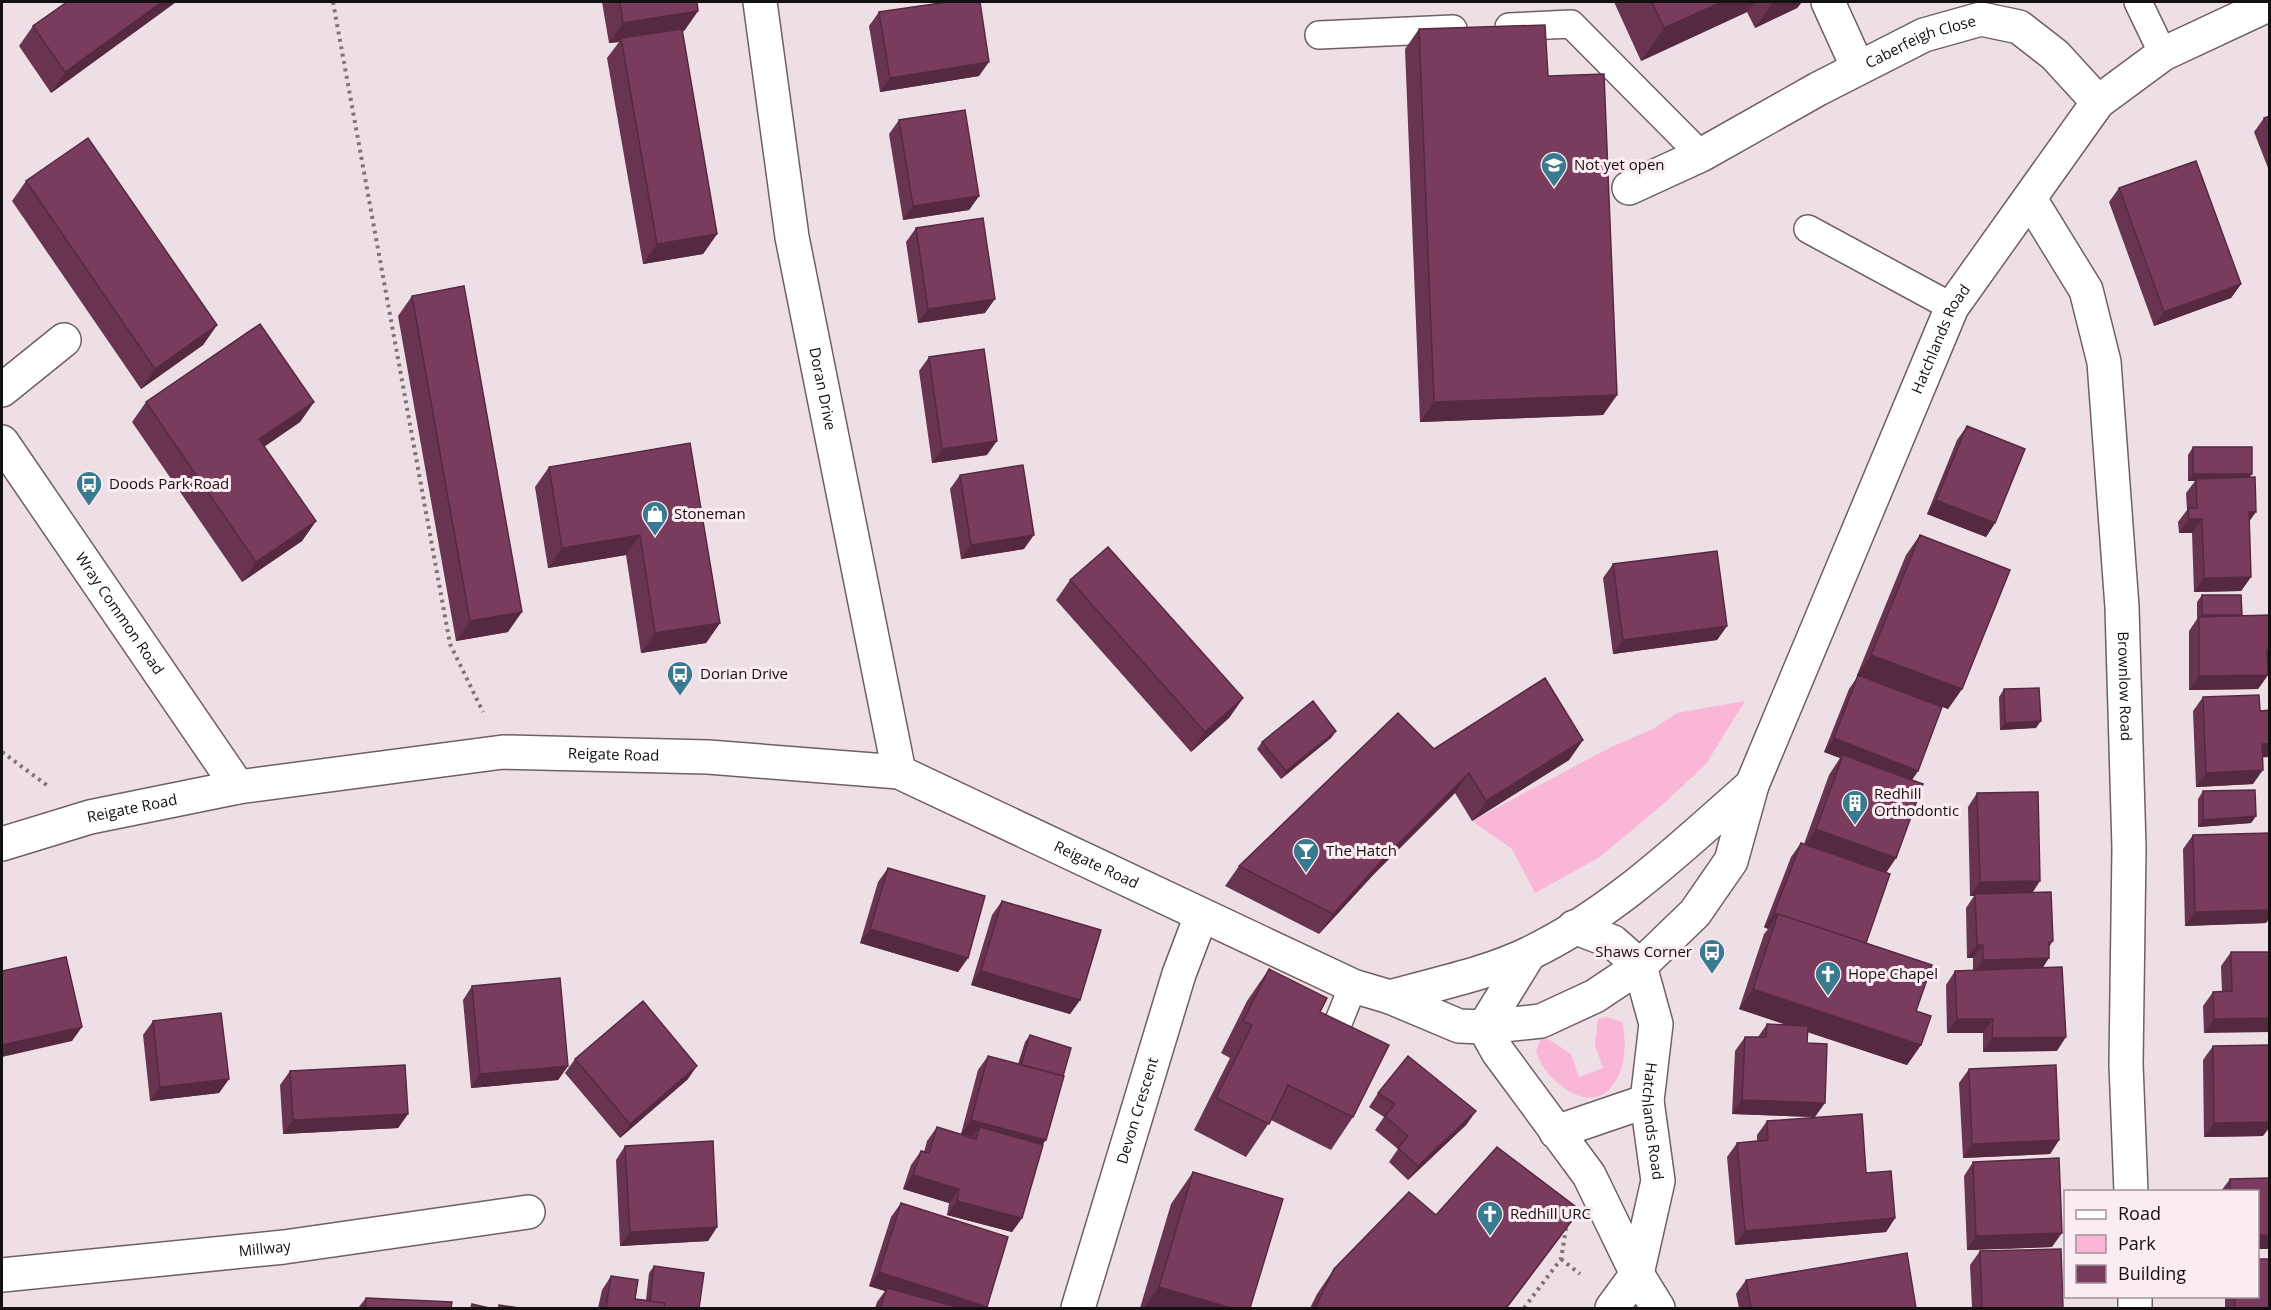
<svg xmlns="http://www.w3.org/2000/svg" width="2271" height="1310" font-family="'Open Sans',sans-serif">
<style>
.green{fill:#fab6d7}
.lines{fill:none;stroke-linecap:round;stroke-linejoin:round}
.lane-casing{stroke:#6e6066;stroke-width:30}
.street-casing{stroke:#6e6066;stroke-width:36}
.secondary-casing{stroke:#6e6066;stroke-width:36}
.primary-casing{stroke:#6e6066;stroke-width:36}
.path{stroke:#7f7579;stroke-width:4;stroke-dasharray:3 4.5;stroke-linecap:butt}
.lane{stroke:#fff;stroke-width:27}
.street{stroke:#fff;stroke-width:33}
.secondary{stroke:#fff;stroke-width:33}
.primary{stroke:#fff;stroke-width:33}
.wall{fill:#693450}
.shaded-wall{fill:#552a41}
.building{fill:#7a3c5d;stroke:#552a41;stroke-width:1.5}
.labels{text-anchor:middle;stroke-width:6;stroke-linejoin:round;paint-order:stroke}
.street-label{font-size:15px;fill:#140f11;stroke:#fbebf2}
.poi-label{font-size:15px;fill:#140f11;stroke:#fbebf2;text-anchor:start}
</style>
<rect width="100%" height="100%" fill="#eedee5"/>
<path class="green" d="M1745,701l-39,63 -45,42 -61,51 -65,36 -23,-44 -40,-28 139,-74 42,-18 24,-16z
M1606,1017l16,5c11,42 -12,102 -62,63 -11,-9 -20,-20 -24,-34l4,-11 5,-3 26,17 8,23 24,-9 -8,-23 3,-26z"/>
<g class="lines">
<g class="lane-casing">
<path id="lane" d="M2138,2l25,52
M1509,27l62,-3 130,131
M1319,35l134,-6
M1808,229l144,78
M1328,1048l25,-62"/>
</g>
<g class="street-casing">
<g id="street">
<path id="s1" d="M760,2l32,235 107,535"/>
<path d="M1828,2l30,66"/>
<path id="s2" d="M1629,188l72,-33 117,-66 106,-54 57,-16 38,8 36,28 43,47"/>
<path id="s3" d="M2030,199l56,91 18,72 18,245 7,241 -3,216 5,128"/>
<path d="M2,390l62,-50"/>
<path id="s4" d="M2,442l236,345"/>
<path id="s5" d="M2,1275l282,-28 244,-35"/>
<path d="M2135,1296v12"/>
<path id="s6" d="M1078,1308l101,-334 22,-58"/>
</g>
</g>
<g class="secondary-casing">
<g id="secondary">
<path id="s7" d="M1574,927l39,15 27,24 16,58 -9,77 11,80 -21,93 -25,34"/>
<path d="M1529,954l-45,73 14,25 91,123 48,99 21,34"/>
<path d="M1556,1132l91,-31"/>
</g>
</g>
<g class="primary-casing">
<g id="primary">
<path id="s8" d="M2,844l88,-27 148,-30 265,-35 205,5 191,15 454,214 37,11 69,29 25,1 57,-6 54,-25 45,-30 55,-53 36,-52 21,-76 200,-478 146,-205 65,-48 107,-50"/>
<path d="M1390,997c46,-13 97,-23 140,-44 85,-41 152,-107 222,-168"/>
</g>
</g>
<path class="path" d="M333,2l117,642 33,68
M2,752l46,34
M1561,1259l19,15
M1524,1308l37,-49 5,-30 -2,-2"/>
<use href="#lane" class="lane"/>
<use href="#street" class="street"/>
<use href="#secondary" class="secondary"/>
<use href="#primary" class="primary"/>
</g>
<path class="wall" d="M67,2h109l-125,91 -32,-47 14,-20z
M602,2h95l1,9 -14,20 -2,1 35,202 -14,20 -60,10 -36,-206 12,-16 -10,1z
M1614,2h188l-5,6 -42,20 -8,-16 -106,49z
M879,12l100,64 -99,16 -11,-66z
M1419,29l129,47 69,319 -14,20 -183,7 -15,-373z
M2270,116v57l-16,-41 10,-14z
M899,120l80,76 -10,14 -66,10 -14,-86z
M26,181l191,144 -14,20 -62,44 -129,-188z
M2119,188l122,96 -10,14 -77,28 -45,-124z
M916,228l69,85 -67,10 -12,-81z
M412,296l96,336 -52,9 -58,-325z
M929,357l58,98 -55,8 -13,-92z
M146,402h168l-14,20 -36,25 52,74 -14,20 -60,41 -110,-160z
M1967,426l28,97 -9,14 -59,-23 30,-74z
M690,443l30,180 -14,20 -65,10 -15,-98 -78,13 -13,-81 14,-20z
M2193,447l57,30 -1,45 2,55 -10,14 -47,1 -2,-59h-13l-1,-11 9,-12 -1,-17 9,-12h-7v-26z
M960,475l64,74 -63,10 -11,-70z
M1920,535l42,154 -14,20 -37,-14 7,76 -6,9 -16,78 -10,15 -20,70 50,68 5,34 -14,20 -100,-33v11l8,74 -83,-3 3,-63 10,-14h13l9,-13 20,1 -48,-16 25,-75 4,-5 -4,-2 27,-70 10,-14 3,1 25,-69 11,-17 -16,-6 25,-63 9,-13 -1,-1 49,-120z
M1613,564l114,62 -10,14 -104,14 -10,-76z
M1070,580l173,118 -14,20 -38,34 -135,-152z
M2202,595l40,21 28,48h-3l1,11 -10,14 -69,1v-59l8,-12v-17z
M2004,689l32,39 -36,2 -1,-33z
M2203,697l57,14 10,-1v47h-8l-9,27 -57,3 -3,-76z
M1336,731l-5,7 -50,41 -24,-30 5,-7z
M1583,740l-14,20 -97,61 -17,-28 -81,81 -55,60 -94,-48 14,-20 195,-117z
M2203,791l53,25 -5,7 -53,4v-28z
M1977,793l55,100 21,48 -4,6 -6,21 14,83 -74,1v-19h-36l-1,-48 9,-14 18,-1v-12h-6l-1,-50 8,-12h-4l-2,-89z
M2193,835l73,88 -81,3 -2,-77z
M888,868l80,90 -10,14 -98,-29 18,-61z
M1002,901l78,99 -10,14 -99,-29 21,-70z
M2231,952h39l-66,81 -1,-27 10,-14h9l-1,-26z
M1269,969l51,43 33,105 -22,33 -60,-30 -25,37 -52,-27 36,-72 -9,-5 26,-52z
M472,986l96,80 -10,14 -87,8 -8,-88z
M153,1021l76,58 -10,14 -69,8 -7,-66z
M1030,1035l13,110 -21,73 -10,14 -65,-17 2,-12 -46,-14 8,-24 10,-14 3,1 3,-11 10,-14 35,10h1l-12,-3 17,-64 10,-14 30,8 7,-22z
M2213,1046l50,90 -59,1 -1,-77z
M575,1059l113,20 -68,59 -55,-65z
M1969,1069l90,71 -9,14 -87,4 -4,-75z
M290,1071l118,43 -10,14 -115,6 -3,-49z
M1378,1093l98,18 -10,14 -58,55 -19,-18 9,-13 -23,-19 9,-13 -15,-10z
M1767,1121l99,52 29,45 -9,14 -151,13 -8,-88 10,-14 20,-2v-6z
M625,1146l92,81 -9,14 -88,5 -4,-86z
M1973,1162l79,85 -85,3 -3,-74z
M1193,1172l57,136h-110l31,-104z
M2270,1178v71h-12v-58h-37l9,-12z
M901,1203l84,105h-110l2,-6 8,-11 -16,-5 22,-69z
M1436,1215l126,20 -55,73h-197l7,-14 17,-25z
M1980,1251l83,57h-91l-2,-43z
M654,1266l45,42h-101l4,-18 9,-14 24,23 11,1 3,-27z
M1746,1280l170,28h-177l-3,-14z
M2225,1296h33l12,12h-45z
M366,1298l85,10h-93z"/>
<path class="shaded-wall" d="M162,2h14l-125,91 14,-21z
M1722,2h33l-8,10 -106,49 23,-33z
M1773,2h29l-5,6 -42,20z
M698,11l-14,20 -62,10 -1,-3 -2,4 -10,1 14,-20z
M989,62l-10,14 -99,16 10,-14z
M979,196l-10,14 -66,10 10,-14z
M717,234l-14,20 -60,10 14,-20z
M2241,284l-10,14 -77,28 10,-14z
M995,299l-10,14 -67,10 10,-14z
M217,325l-14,20 -62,44 14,-20z
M1617,395l-14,20 -183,7 14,-20z
M314,402l-14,20 -55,37 14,-20z
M997,441l-10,14 -55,8 10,-14z
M2193,474h59l-5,7 -51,-2 -1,2h-7z
M1936,500l59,23 -9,14 -59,-23z
M2249,512h7l-10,14z
M2189,519h13l-10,14h-13z
M316,521l-14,20 -60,41 14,-20z
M640,535l-14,20 -78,13 14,-20z
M1034,535l-10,14 -63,10 10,-14z
M2251,577l-10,14 -47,1 10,-14z
M522,612l-14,20 -52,9 14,-20z
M720,623l-14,20 -65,10 14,-20z
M1727,626l-10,14 -104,14 10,-14z
M2267,650h3v14h-13z
M1871,655l91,34 -14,20 -91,-34z
M2268,675l-10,14 -69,1 10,-14z
M1243,698l-14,20 -38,34 14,-20z
M2041,721l-5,7 -36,2 5,-7z
M1336,731l-5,7 -50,41 5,-8z
M1834,738l84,33 -10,14 -65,-30 -3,3 -16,-6z
M1583,740l-14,20 -97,61 14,-20z
M2262,744h8v13l-18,1z
M2263,770l-10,14 -57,3 10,-14z
M1469,773l-14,20 -81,81 -55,60 14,-20 55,-60z
M2256,816l-5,7 -53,4 5,-7z
M1816,829l80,29 -14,20 -80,-29z
M2040,881l-9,14 -56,-1 -1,2h-4l10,-14z
M2270,910v8l-4,5 -81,3 10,-14z
M1774,913l4,2 -10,14 -4,-2z
M870,929l98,29 -10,14 -98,-29z
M1977,945h6l-10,13h-6z
M2049,958l-9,14 -66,2 9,-14z
M981,971l99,29 -10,14 -99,-29z
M1753,989l168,56 -14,20 -168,-56z
M2270,1018v14l-66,1 10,-14z
M1957,1019h36l-10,14h-36z
M82,1027l-10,14 -70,16v-12z
M2066,1037l-9,14 -74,1 9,-14z
M568,1066l-10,14 -87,8 9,-14z
M697,1066l-9,13 -68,59 10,-14z
M229,1079l-10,14 -69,8 10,-14z
M1742,1100l83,3 -10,14 -83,-3z
M1476,1111l-10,14 -58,55 10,-14z
M408,1114l-10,14 -115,6 10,-14z
M971,1120l75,20 -10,14 -56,-27 -7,10 -12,-3z
M2270,1122v5l-7,9 -59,1 10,-14z
M2059,1140l-9,14 -87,4 9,-14z
M913,1175l46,14 -10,14 -46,-14z
M957,1201l65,17 -10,14 -65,-17z
M1580,1210l-73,98h-1z
M1895,1218l-9,14 -151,13 10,-14z
M717,1227l-9,14 -88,5 10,-14z
M2062,1233l-10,14 -85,3 9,-14z
M2258,1235h12v14h-12z
M879,1272l108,35 -2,1h-46l-52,-20 -2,3 -16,-5z
M1159,1287l72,21h-87z"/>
<path class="building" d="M67,2h95l-97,70 -32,-46z
M620,2h77l1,9 -75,12z
M948,2h32l9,60 -99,16 -11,-66z
M1652,2h70l-58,26z
M1545,25l3,51 56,-2 13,321 -183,7 -15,-373z
M682,29l35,205 -60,10 -36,-206z
M965,110l14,86 -66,10 -14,-86z
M2270,116v16l-6,-14z
M88,138l129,187 -62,44 -129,-188z
M2196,161l45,123 -77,28 -45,-124z
M983,218l12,81 -67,10 -12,-81z
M464,286l58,326 -52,9 -58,-325z
M260,324l54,78 -55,37 57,82 -60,41 -110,-160z
M984,349l13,92 -55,8 -13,-92z
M1967,426l58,23 -30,74 -59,-23z
M690,443l30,180 -65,10 -15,-98 -78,13 -13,-81z
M2193,447h59v27h-59z
M1023,465l11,70 -63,10 -11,-70z
M2255,477l1,35h-7l2,65 -47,1 -2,-59h-13l-1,-11h9l-1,-29z
M1920,535l90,35 -48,119 -91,-34z
M1108,547l135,151 -38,34 -135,-152z
M1717,551l10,75 -104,14 -10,-76z
M2202,595h39l1,20h-40z
M2270,615v35h-3l1,25 -69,1v-59z
M1858,675l84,32 -24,64 -84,-33z
M1545,678l38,62 -97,61 -17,-28 -81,81 -55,60 -94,-48 159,-153 36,36z
M2039,688l2,33 -36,2 -1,-34z
M2259,695l1,16 10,-1v34h-8l1,26 -57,3 -3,-76z
M1313,701l23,30 -50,40 -24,-29z
M1843,755l80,29 -27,74 -80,-29z
M2255,790l1,26 -53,4v-29z
M2038,792l2,89 -60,1 -3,-89z
M2270,833v77l-75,2 -2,-77z
M1801,843l89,31 -24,69 -88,-29v1l-4,-2z
M888,868l97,28 -17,62 -98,-29z
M2051,892l2,49 -4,1v16l-66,2v-15h-6l-2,-51z
M1002,901l99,29 -21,70 -99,-29z
M1778,914l154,51 -16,46 15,5 -10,29 -168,-56z
M2231,952h39v66l-56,1 -1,-27 19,-1z
M66,957l16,70 -80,18v-74z
M2062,967l4,70 -74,1 1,-19h-36l-2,-48z
M1269,969l58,29 -7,14 69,33 -36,72 -65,-32 -19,39 -53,-26 36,-73 -9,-4z
M560,978l8,88 -88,8 -8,-88z
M643,1001l54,65 -67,58 -55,-65z
M221,1013l8,66 -69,8 -7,-66z
M1767,1024l41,2 -1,17 20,1 -2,59 -83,-3 3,-63h21z
M1030,1035l41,13 -8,28 -42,-11z
M2270,1045v77l-56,1 -1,-77z
M988,1056l76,20 -18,64 -75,-20z
M1408,1056l68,55 -58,55 -20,-18 10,-12 -23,-20 10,-12 -17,-11z
M405,1065l3,49 -115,6 -3,-49z
M2056,1065l3,75 -87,4 -3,-75z
M1862,1114l4,59 25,-2 4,47 -150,13 -8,-88 31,-3 -1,-19z
M937,1127l39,12 4,-12 63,18 -21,73 -65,-17 2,-12 -46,-14 8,-24 8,2z
M713,1141l4,86 -87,5 -5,-86z
M1497,1147l83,63 -74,98h-191l19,-39 75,-77 27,23z
M2059,1158l3,75 -86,3 -3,-74z
M1193,1172l90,27 -33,109h-19l-72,-21z
M2270,1178v57h-12v-44h-28v-12z
M901,1203l107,34 -21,70 -108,-35z
M2061,1249l2,59h-81l-2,-57z
M1907,1253l9,55h-165l-5,-28z
M2258,1259h12v49h-35v-12h23z
M654,1266l50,7 -5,35h-35l1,-5 -15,-2z
M611,1276l27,4 -3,19 30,4 -1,5h-58z
M887,1288l73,20h-80z
M366,1298l86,4 -1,6h-86z
M472,1304l17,4h-18z
M499,1305l20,3h-20z"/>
<defs>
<g id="school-pin" transform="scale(1.35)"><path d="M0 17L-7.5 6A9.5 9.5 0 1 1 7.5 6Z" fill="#3a7a8e" stroke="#fbebf2"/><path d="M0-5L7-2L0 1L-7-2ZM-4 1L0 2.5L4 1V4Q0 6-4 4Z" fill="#fff"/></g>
<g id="bus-pin" transform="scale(1.35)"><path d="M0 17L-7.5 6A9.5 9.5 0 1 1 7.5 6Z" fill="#3a7a8e" stroke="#fbebf2"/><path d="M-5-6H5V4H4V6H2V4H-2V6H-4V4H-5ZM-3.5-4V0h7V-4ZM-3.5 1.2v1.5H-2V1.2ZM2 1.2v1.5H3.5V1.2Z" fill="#fff"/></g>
<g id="shop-pin" transform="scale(1.35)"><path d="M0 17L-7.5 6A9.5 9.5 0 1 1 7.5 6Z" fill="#3a7a8e" stroke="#fbebf2"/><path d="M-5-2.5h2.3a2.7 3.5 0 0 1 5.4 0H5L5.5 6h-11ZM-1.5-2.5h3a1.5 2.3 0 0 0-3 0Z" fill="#fff"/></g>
<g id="building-pin" transform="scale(1.35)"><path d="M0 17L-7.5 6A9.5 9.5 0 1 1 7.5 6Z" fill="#3a7a8e" stroke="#fbebf2"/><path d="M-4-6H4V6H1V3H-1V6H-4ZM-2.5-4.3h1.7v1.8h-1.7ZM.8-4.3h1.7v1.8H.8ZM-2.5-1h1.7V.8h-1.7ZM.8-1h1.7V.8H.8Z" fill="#fff"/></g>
<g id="bar-pin" transform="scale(1.35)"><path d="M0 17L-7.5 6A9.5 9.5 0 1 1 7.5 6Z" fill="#3a7a8e" stroke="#fbebf2"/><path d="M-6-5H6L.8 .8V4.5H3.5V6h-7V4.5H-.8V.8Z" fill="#fff"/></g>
<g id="church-pin" transform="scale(1.35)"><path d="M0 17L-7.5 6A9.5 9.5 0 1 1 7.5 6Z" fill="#3a7a8e" stroke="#fbebf2"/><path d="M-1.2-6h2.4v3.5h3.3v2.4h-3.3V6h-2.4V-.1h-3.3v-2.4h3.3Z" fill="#fff"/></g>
</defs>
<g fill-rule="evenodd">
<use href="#school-pin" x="1554" y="165"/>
<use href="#bus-pin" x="89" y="484"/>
<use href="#shop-pin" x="655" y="514"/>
<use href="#bus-pin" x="680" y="674"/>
<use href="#building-pin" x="1855" y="803"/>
<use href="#bar-pin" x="1306" y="851"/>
<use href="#bus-pin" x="1712" y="952"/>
<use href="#church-pin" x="1828" y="974"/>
<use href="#church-pin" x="1490" y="1214"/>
</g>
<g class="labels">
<g class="street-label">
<text dy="5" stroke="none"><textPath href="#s2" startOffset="327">Caberfeigh Close</textPath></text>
<text dy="5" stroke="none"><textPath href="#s8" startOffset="2421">Hatchlands Road</textPath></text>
<text dy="5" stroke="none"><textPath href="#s1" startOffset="392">Doran Drive</textPath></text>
<text dy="5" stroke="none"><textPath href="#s4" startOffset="208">Wray Common Road</textPath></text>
<text dy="5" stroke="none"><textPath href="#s3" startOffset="506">Brownlow Road</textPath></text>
<text dy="5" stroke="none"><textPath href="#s8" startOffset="621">Reigate Road</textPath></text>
<text dy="5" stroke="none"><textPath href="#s8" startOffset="135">Reigate Road</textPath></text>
<text dy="5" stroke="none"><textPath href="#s8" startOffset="1125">Reigate Road</textPath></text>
<text dy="5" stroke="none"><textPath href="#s6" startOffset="206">Devon Crescent</textPath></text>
<text dy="5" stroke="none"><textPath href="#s7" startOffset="236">Hatchlands Road</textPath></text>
<text dy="5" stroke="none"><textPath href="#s5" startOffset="264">Millway</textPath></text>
</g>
<g class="poi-label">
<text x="1574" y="170">Not yet open</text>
<text x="109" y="489">Doods Park Road</text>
<text x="674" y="519">Stoneman</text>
<text x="700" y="679">Dorian Drive</text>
<text x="1874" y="799">Redhill<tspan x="1874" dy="17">Orthodontic</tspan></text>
<text x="1326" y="856">The Hatch</text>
<text x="1692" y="957" text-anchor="end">Shaws Corner</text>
<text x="1848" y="979">Hope Chapel</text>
<text x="1510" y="1219">Redhill URC</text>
</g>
</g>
<rect width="2271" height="1310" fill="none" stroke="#140f11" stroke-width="6"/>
<rect x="2064" y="1190" width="195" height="108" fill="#fbebf2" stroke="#9f9398" stroke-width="1.5"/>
<rect x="2076" y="1210" width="30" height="9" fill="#ffffff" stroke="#9f9398" stroke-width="1.5"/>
<text x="2118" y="1220" font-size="18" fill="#140f11">Road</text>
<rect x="2076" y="1235" width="30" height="18" fill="#fab6d7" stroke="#9f9398" stroke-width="1.5"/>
<text x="2118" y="1250" font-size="18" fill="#140f11">Park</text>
<rect x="2076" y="1265" width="30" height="18" fill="#7a3c5d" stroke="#9f9398" stroke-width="1.5"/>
<text x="2118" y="1280" font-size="18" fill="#140f11">Building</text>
</svg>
